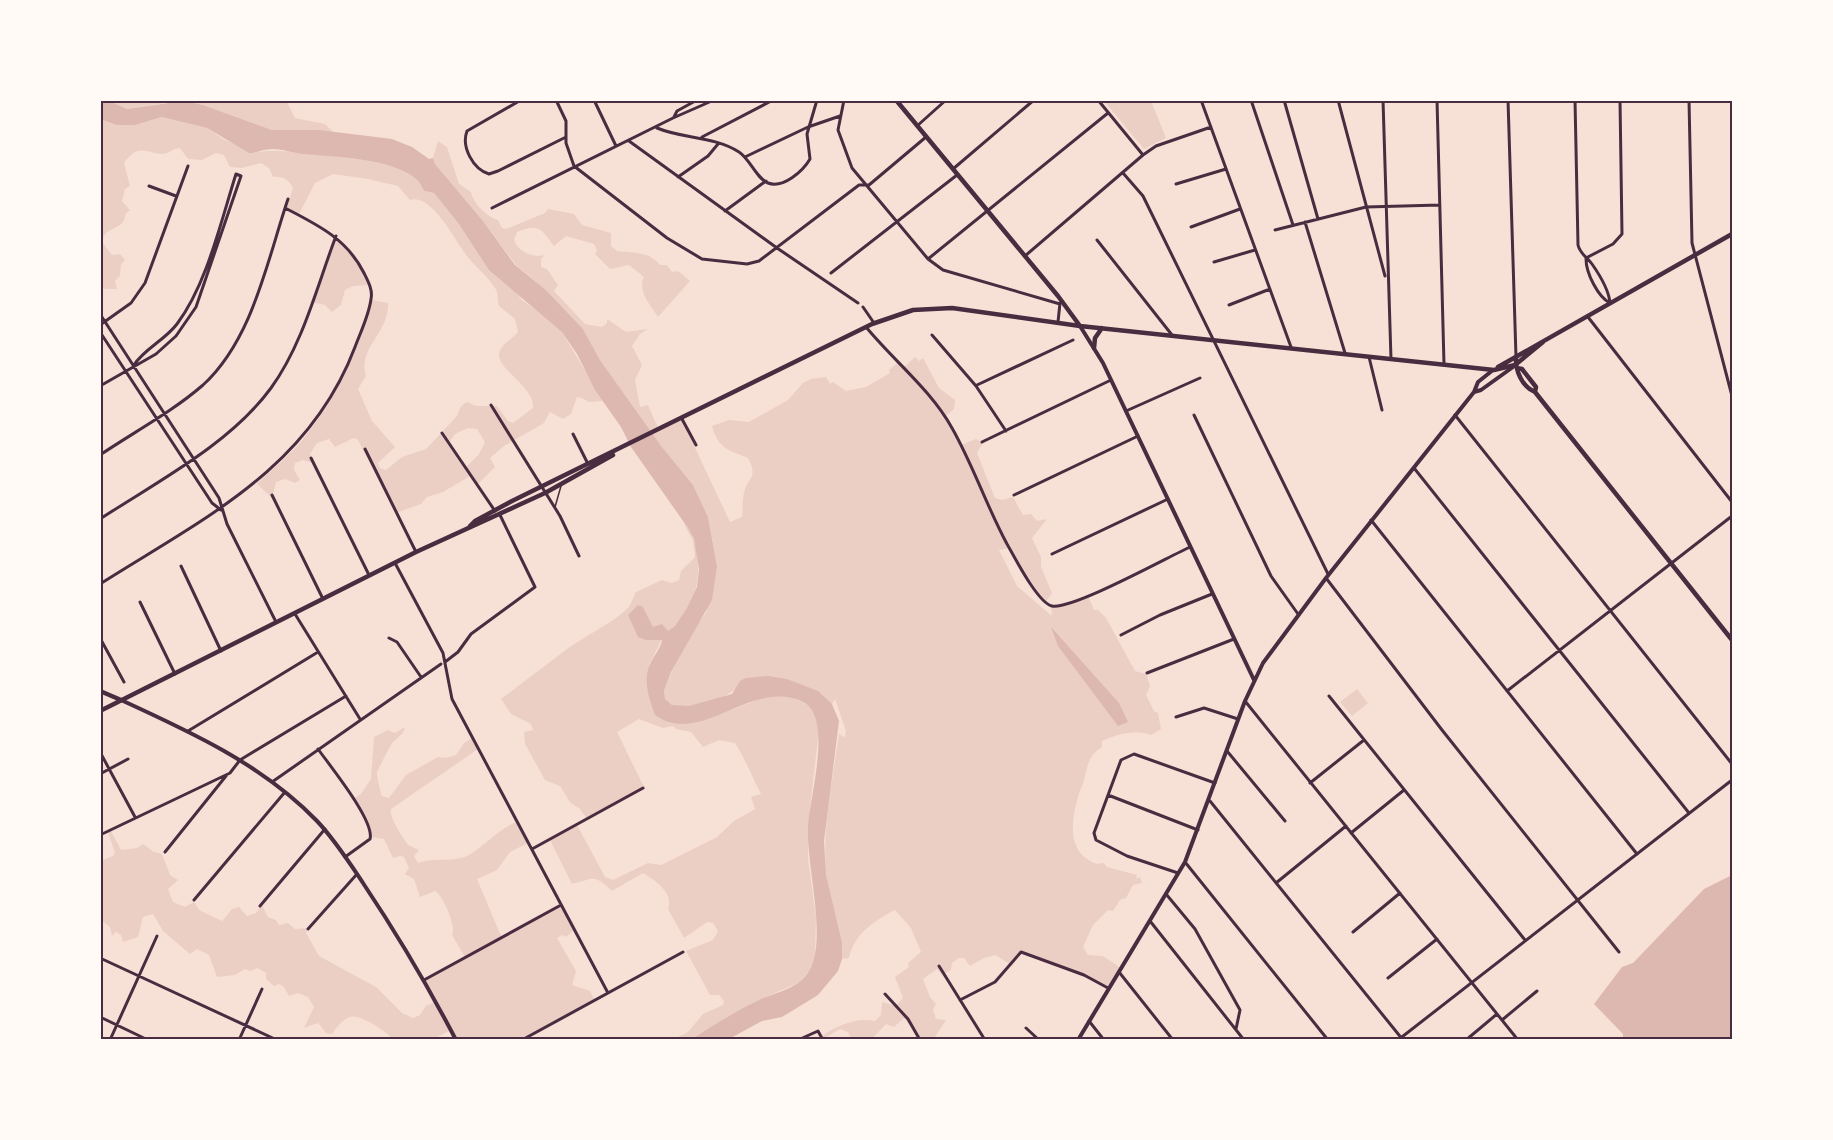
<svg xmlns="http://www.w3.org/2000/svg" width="1833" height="1140" font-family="'Noto Sans',sans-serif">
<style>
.green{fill:#ebcfc5;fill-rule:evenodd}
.water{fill:#dcb8b0}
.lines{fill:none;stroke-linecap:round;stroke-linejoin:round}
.service{stroke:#4a2c40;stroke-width:1.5}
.minor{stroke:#4a2c40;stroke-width:3}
.tertiary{stroke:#4a2c40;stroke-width:3}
.secondary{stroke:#4a2c40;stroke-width:4}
.primary{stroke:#4a2c40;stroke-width:4.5}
.neatline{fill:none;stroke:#4a2c40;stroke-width:2}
</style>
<rect width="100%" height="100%" fill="#f7e1d7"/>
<path class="green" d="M109,101h69l-51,8z
M182,101h98l7,1 8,16 30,6 8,8 -61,-2 -69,-25z
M1104,101h47l15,37 -22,11z
M100,116l3,4 32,5 27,-8 45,11 16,11 31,14c21,-7 126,7 147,16 9,4 21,13 23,22l10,2 88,107 24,17 16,15 41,69 -15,1 -6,-4 -5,-1 -6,17 -8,5 -13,-7 -6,11 -40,23 -14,12 5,9 -18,18 -7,-9 -27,16 -16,5 -6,7 -25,9 -38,-73 -4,-2 -19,9 -6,-8 -12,4 -7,11 3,9 -10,-3 -8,3 -1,7 6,10 -5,3 -10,-4 -9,3 -4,16 -15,-14c13,-13 27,-24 40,-38 37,-41 60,-94 75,-146l16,3c2,28 -31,46 -22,73l-8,13 14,32 23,26 -17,16 2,5 6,2 16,-13 24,-8 31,-33 4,-10 6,-4 9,4h21l11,15 5,2 20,-15c2,-21 -36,-39 -34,-54 2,-11 13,-14 19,-22l-3,-13 -16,-13c-2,-6 0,-13 -4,-18 -7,-12 -20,-21 -28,-32 -12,-15 -35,-63 -57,-56l-12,-14 -30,-7 -35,-5 -18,9 -16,31 -13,-5 7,-21c-5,-9 -10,-12 -20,-11l-4,-9 -8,-5 -19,5 -12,-1 -6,-12 -8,-2 -14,7 -14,-1 -8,-11c-6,0 -7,3 -13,5 -16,5 -26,-14 -43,10l6,23 -5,3 -3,12 8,9c-7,4 -4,7 -7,12 -6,8 -19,6 -21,20l10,13 8,-1 5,6 -4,4 -1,12 -5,5 2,8h-13l-4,-4zM468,428l9,1 8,13 -6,12 -13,13 -17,-25 6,-8z
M438,141l9,6 12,37 12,8c2,11 16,25 27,28l4,8 4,1 39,-16 3,-4 26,5 8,11 29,8v13l6,5c16,2 32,0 43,14h7l5,7 6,-1 12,10 -32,36c-7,-12 -21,-25 -14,-40l-15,-12 -19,4 -15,-15 2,-4 -3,-6 -28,-8 -12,10c-13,-18 -16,-23 -37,-14l-3,8c4,12 19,18 31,15l-4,4v8l6,2 11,16 -4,6 31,33 17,3 5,-4v-4l19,13 22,-3 -8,5 -8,12 10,19 -7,15 5,27 8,-2 11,25 23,-10 48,102 12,-5c1,-8 0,-16 2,-24 3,-16 15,-14 4,-35 -19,-8 -30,-9 -36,-32l17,-6 20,2 39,-22 15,-17 8,-4 15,-2 4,7 3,-2 13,9 20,-4 24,-14 -1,-3 8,-7 6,5 12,-11 4,4 4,-3 16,30 16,12 -1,9 -9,8 16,28 15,-6 7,4 -6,10 18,45 7,2 11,-3 10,18 8,-1 6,7 10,-2 -15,19 9,19v10l11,26 -7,10 -35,-55 -11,2 18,36 35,30 -1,-10 37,-10 6,14h4l8,8 29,53 11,3 4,12 -4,9 8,16 4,2 3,16 -10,6c-17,-6 -32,-1 -49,6v6c-16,10 -14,22 -19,36 -9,22 -19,61 4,76 7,4 8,6 17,4l3,4 30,8 -1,4 4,-2 2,6 -9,2 -7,13 -6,2 -7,11 -5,-1 -15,15 -10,22 5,8 15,1 18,12 -12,19 -88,-35 -9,14 -16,-11 -12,3 -14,8 -6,-8h-5l-7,5 -1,7 -9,5 -5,-6 -14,10 7,18 6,7 -3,6 3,9 10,1 -11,17 -15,2 -16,-21 -10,9 -8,-3 -14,15h-21l-3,-7 -8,-3 -17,10h-4c14,-13 38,-22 56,-18l6,-6 1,-13 14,4 7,-8 -8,-21 14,-10 -1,-4 13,-11 -10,-24 -16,-18c-21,11 -41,24 -46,48l-7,1c0,-29 -13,-56 -16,-85 -4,-47 7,-96 13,-140l6,3 1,-6 -11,-32 -3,5 -14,-12 -31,-13 -50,9 -15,10 -40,10 -10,-3 -7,-6 -1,-8 8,-20 21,-41 13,-17 11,-48 -9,-48 -15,-32 -31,-38 -62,-87 -17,-31 -37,-39 -30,-25 -33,-44 -48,-57 -2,-6z
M336,237c16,10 27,30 32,48l-15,1 -8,4 -4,15 -9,7 -7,-7 -14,-3z
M683,522c25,25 18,94 -15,109l-15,-4 -11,-20 4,33 16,-1 -13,26 6,50 58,2 57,-22 21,2 17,8 6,7 5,18 -11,95v33l8,59 -1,41 -6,13 -9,11 -41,18 -67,39h-18l14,-7 15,-18 20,-9 1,-4 -5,-6h-9l-24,-44 27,-11 5,-9 -5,-8 -6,-1 -23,16 -16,-29c6,-16 -12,-28 -25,-36l-31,18c-19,-18 -18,-12 -40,-7l-22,-44 27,-15 28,52 8,3 35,-17 13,2 56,-28 17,-16 21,-12 -4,-12 10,-3c-9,-17 -16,-36 -26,-51l-16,-3 -16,7 -12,-15 -15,-3 -3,-3 -10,2 -24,-9 -22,13 28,57 -58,30 -7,-10 -10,-7 -10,-16 -15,-6 -20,-36 -1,-12 9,-2 -2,-6 -20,-10 -10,-15 70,-53 44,-27 14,-12 7,-15 26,-12 10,3 7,-3 2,-9 14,-14 -2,-16z
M1357,689l11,14 -16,13 -12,-14z
M405,727c-2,8 -6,9 -12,15 -2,3 -16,28 -16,31 0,5 3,18 5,23l7,2 17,-23 32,-18 8,1 10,-3 8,-12 8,-5 6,11 -87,60c-2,9 11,27 17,36l11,5 -5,6 4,7c16,-6 36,0 51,-8 16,-9 30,-27 48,-33l11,21 -18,9 -13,18 -20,9 21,50 4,8 59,-32 13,25 -8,7 -4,-2 -5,3 19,33 -4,14 18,6 5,10 -72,38h-66l-6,-9 -18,9h-41c-4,-7 -33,-26 -42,-22 -7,2 -14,11 -18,17l-6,-1 -8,-10 -14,5 10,-21 -6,-10 -10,-4 -9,3 -5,-9 -5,-3 -5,2 -8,-7v-6l-8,-5 -8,3 -5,-2 -10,6 -18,2 -8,-22 -12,-6 -7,5 -27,-23 -10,-17 -10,3 -5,20 -15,5 -2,-7 -5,-3 -4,4 -2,-9 -9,-7 -1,-59 13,-5 2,-3 -7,-21 3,-1 10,19 16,-2 6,-4 11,8 8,2 8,21 8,5 -10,9 5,13 12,5 9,-5 5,8 23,11 10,-12 7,-2 8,9 9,-3 6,-8 6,12 8,3 3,5 9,-2 7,6 13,-1 -2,5 13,23 57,31 26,26 11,5 7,-3 6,-9 10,-5 -11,-20 40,-24 -13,-22c5,-7 -9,-40 -17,-44l-15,6 -6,-18 -9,-5 4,-6 -5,-11 -4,-1 -7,2 -9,-19 -13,-2 -2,-12 -16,-26 8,-5 10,-15 3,-42 14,-7 7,3z"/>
<path class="water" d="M100,101h9l18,8 56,-8 20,4 69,25h47l73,9 20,8 17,12 4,-1 2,6 48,57 32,44 31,25 37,39 17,31 62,87 31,38 15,32 9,49 -5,34 -41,72 -7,19 1,8 7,6 17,1 43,-12 8,-13 6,-3 22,-2 19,3 31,12 14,13 7,17 -15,120 2,34 16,68v16l-4,12 -20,24 -36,22 -20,4 -33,18h-37c22,-14 44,-28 67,-39 17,-8 40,-11 50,-29 19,-31 -3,-106 -1,-144 1,-28 26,-110 -5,-125 -51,-25 -102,46 -148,13 -6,-17 -13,-36 -4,-53 4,-8 10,-14 11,-22h-16l-8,-3 -10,-22 10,-10 5,2 10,20 9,-3 6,7 7,-5 12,-18 10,-21 2,-18 -5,-30 -6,-11 -57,-81 -10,-20 -26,-37 -18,-36 -15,-22 -73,-62 -30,-46 -25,-31 -10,-2c-10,-33 -91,-34 -120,-37 -11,-1 -21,-5 -32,-5 -8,0 -15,4 -23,4l-42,-25 -45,-11 -27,8h-18l-14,-5z
M1051,627l68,76 9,19 -10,4 -60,-80z
M1732,875v164h-109v-5l-29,-30 28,-37 11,-4 71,-74z"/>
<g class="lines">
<path class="service" d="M555,507l6,-21"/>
<path class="minor" d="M521,100l-54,31c-6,16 6,38 22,43l9,-3 68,-34
M556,100l10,21v22l8,23 93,72 35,21 45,5 12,-3 100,-76h10l57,-48
M594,100l22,46
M844,100l-6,30 14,38 76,91 15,11 117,34
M1098,100l45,55
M1201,100l90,247
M1251,100l42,125
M1284,100l34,119
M1338,100l47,176
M1383,100l8,259
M1437,100l7,264
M1508,100l8,257
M1575,100l3,145c2,9 9,12 14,19 7,10 17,27 18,39
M1689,100l3,143 40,153
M1153,101l2,-1
M674,117l3,-6 20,-11
M917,126l29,-26
M657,128c26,11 57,8 82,24 11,7 17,26 29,31 15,6 35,-12 42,-24l-3,-25 10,-34
M702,137l71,-37
M629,141l148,107 81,55
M745,157l63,-30 32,-11
M953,169l81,-69
M1123,173l20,23 185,378
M678,177l30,-21 10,-12
M1176,184l50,-15
M149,186l27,10
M492,208l181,-90 41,-18
M725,211l41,-30
M1305,222l40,131
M1191,227l49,-18
M1275,230l91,-23 74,-2
M1097,240l75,95
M1025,256l118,-101 13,-9 55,-19
M1586,258l27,-14 9,-10 -2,-134
M928,259l180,-146
M1586,259c0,14 12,38 24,44
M1214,262l41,-12
M831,273l126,-98
M1229,305l41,-16
M863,307l11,16
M100,314l119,184 8,26 49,98
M1588,317l144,185
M1058,322l2,-19
M100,325l31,-22 14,-20 43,-117
M866,327c28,34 65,63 86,101 21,37 35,79 55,116 8,14 31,59 45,62 20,4 114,-48 138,-59
M100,332l112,171 9,7
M932,335l44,51 30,45
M1369,357l13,53
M977,385l96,-45
M100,386l56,-32 20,-18 20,-29 45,-131 -5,-2c-15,47 -29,110 -59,150 -12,16 -33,25 -43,41
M491,405l69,111 19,40
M1126,411l74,-33
M1194,415l77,161 27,38
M1455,415l277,349
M682,419l14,26
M442,433l53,78
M573,434l15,30
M982,442l129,-62
M365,449l51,103
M100,455c34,-23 72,-43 103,-70 50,-46 64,-124 85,-186
M311,458l58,117
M1414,468l275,345
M272,495l51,104
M1014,495l124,-59
M100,519c58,-38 130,-75 171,-131 32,-44 46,-102 65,-152
M1371,520l266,334
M1052,554l116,-55
M395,563l48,90 9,46 156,294
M181,566l40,85
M1326,578l116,152 177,222
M100,584c104,-66 209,-115 255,-237 6,-16 14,-32 16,-48 2,-9 -3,-18 -7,-26 -17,-34 -46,-48 -79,-65
M140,602l35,72
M295,614l65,105
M1121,635l39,-20 52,-21
M100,638l24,44
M389,638l8,4 24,35
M445,662l13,-10 13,-18 64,-47 -35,-72
M1147,673l87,-34
M1507,691l225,-175
M1329,696l196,244
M1245,701l273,339
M1176,717l28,-9 34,11
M188,731l130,-79
M318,749c12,17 57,72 52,90l-25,18
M1227,751l58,70
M100,752l35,65
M100,774l28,-15
M272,782l169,-118
M1310,783l54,-43
M1108,795l90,35
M1210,801l193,239
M1351,833l53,-43
M100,835l130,-62 10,-13 106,-64
M532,849l111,-61
M165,852l61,-76
M1185,862l143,178
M1178,873l-51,-17 -31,-16 -2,-7 27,-73 13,-6 81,29
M1276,883l70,-57
M1166,894l29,35 45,81 -4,19
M194,900l91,-108
M260,906l65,-77
M1150,921l94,119
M308,929l49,-55
M1353,932l47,-39
M100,958l177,82
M939,966l46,74
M1119,972l54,68
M1388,978l49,-39
M424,980l137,-75
M885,994l23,25 12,21
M960,1000l35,-18 26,-30 63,23 24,13
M100,1017l48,23
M1502,1020l35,-29
M1089,1021l15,19
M1026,1028l13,12
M110,1040l47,-104
M239,1040l23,-51
M522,1040l161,-88
M798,1040l20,-9 5,9
M1466,1040l31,-26"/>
<path class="tertiary" d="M1398,1040l334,-260"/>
<path class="secondary" d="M1080,326l23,37 151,317
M1474,392l7,-2 32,-23
M121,700c70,32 142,65 196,121 18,19 32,41 46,62 34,51 65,103 93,157
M1078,1040l107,-178 60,-161 18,-38 63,-85 148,-186 4,-10 15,-12"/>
<path class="primary" d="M896,100l162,196 22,30
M1094,348l1,-10 7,-10
M1516,357c-1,13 6,30 19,35l197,248
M1498,367l234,-133
M1517,368l5,1 14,18 -1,5
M470,526l5,-5 37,-20 360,-177 41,-14 39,-2 128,18 414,44 21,-5 28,-23
M100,691l21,9
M100,711l316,-159 129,-59 68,-38"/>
</g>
<rect width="1833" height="1140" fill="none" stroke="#fffaf5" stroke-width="204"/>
<rect x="102" y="102" width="1629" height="936" class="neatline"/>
</svg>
